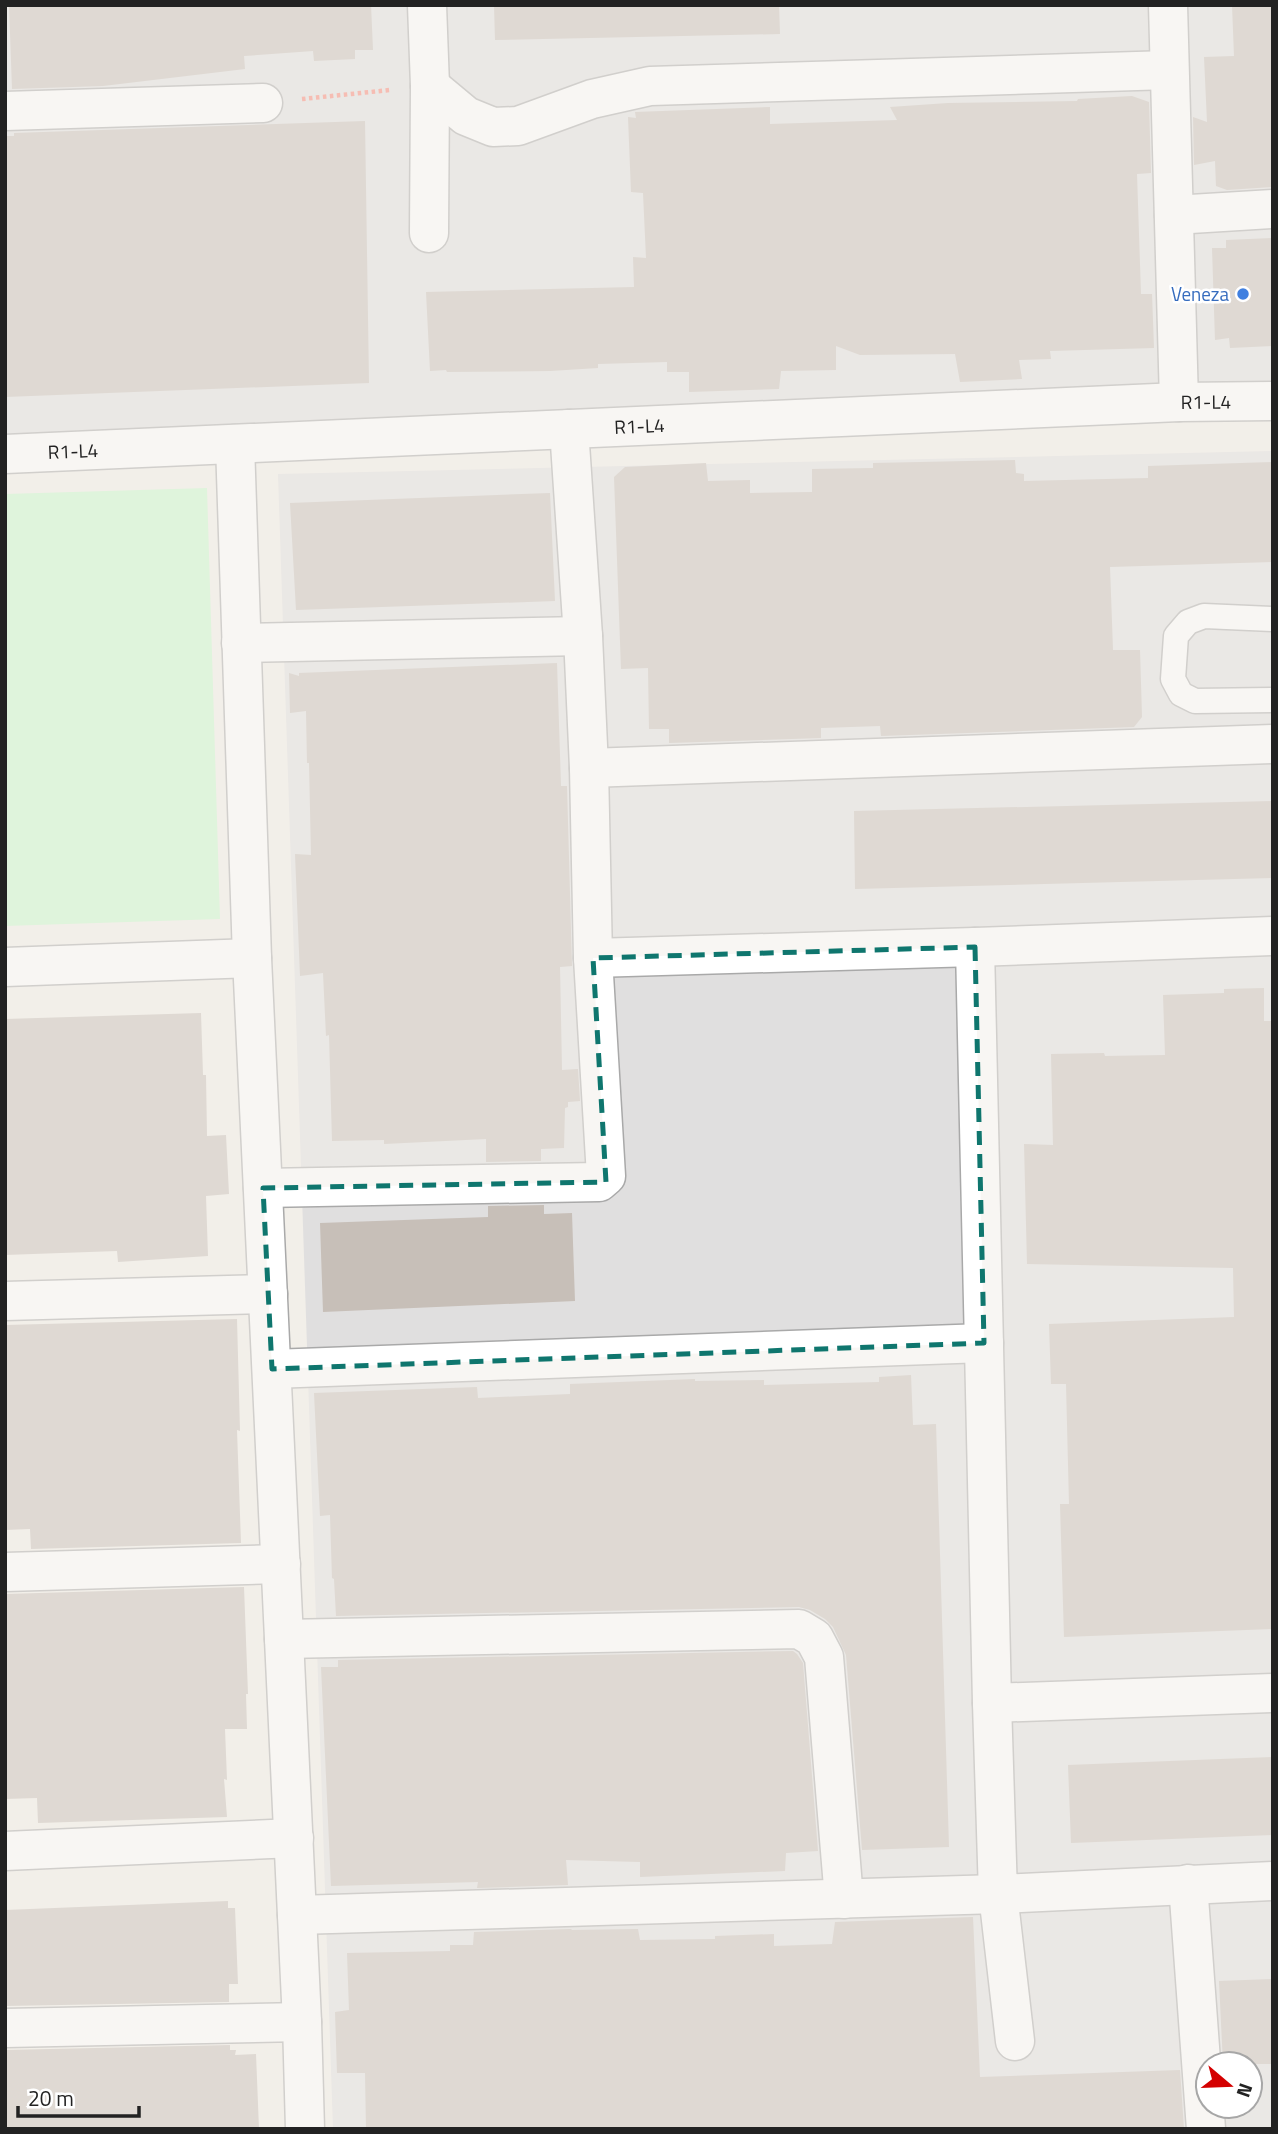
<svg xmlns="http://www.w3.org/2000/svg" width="1278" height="2134" font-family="'Titillium Web',sans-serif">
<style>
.residential{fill:#e0dfdf;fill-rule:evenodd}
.park{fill:#c8facc}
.building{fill:#c7bfb8}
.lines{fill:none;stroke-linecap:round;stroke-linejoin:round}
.lane-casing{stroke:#a9a9a9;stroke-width:27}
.street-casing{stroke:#a9a9a9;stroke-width:41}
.path{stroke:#fa8072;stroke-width:4.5;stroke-dasharray:3.5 3.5;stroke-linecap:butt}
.lane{stroke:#fff;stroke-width:24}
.street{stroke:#fff;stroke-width:38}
.marked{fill:none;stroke:#0f766e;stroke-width:5;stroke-dasharray:14 9;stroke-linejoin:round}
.shop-dot{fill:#3f7fe0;stroke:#fff;stroke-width:2.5}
.labels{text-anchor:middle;stroke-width:5;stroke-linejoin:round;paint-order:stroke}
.shop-label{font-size:19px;fill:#366cbe;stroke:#fff;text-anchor:end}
.street-label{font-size:19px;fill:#222;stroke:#fff}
</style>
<rect width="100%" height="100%" fill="#f2efe9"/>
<path class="residential" d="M5,5h1268v382l-1268,47z
M1273,451v1678h-940l-55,-1655zM1208,2064h42v42h-42z"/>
<path class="park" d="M207,488l13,431 -215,7v-432z"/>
<path class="building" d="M9,5h362l2,45h-18v9l-41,2 -1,-10 -69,5 1,13 -142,17 -91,3z
M494,5h285l1,29 -285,6z
M1232,5h41v182l-46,3 -11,-4 -1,-25 -21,4 -1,-48 14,5 -3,-65 30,-1z
M1132,96l17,6 2,71 -14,1 4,120h11l2,54 -104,3 1,8 -32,1 3,19 -62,3 -5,-28 -95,1 -24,-9v24l-55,1 -2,18 -90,3v-20h-22v-10l-69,2v4l-48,3 -103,1 -1,-2 -16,1 -4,-79 208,-5 -1,-30 13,1 -3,-65 -12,-1 -3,-75 8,1 -1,-6 135,-5v17l127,-4 -7,-13 58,-4 129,-2 1,-2z
M365,121l4,262 -364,14v-261h9v-3z
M1273,238v108l-43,2 -1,-10 -14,2 -3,-92h14v-8z
M1015,460l1,13 8,1v7l124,-3v-12l125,-4v100l-163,5 3,83h27l2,67 -8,10 -253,9 -1,-10 -59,2v10l-152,5v-14h-20l-1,-61 -27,1 -7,-192 11,-10 81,-4 2,18 42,-1v13l62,-1v-23l61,-1v-5z
M550,493l5,108 -259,9 -6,-107z
M557,663l4,123h6l5,180 -12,1 2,103 16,-1 2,32 -12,1v5l-3,1 -1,40 -23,1v12l-55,1v-23l-102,5v-4l-52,1 -3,-106 -3,1 -3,-63 -23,3 -5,-122 16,1 -2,-92h-2l-1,-52 -16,2 -1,-40 10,3v-3z
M1273,801v77l-418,11 -1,-78z
M1264,988v33h9v608l-209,8 -4,-133h9l-3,-120h-15l-2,-60 185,-7 -1,-49 -206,-4 -3,-120 29,1 -2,-91 53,-1 1,3 60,-1 -2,-60 61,-2v-4z
M201,1013l2,62h3l1,61 19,-1 3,59 -23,2 2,60 -90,6 -1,-11 -112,4v-236z
M544,1205v9l28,-1 3,88 -252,11 -3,-89 168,-6v-11z
M237,1319l3,112 -3,-1 4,113 -210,6 -1,-20 -25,1v-205z
M911,1375l2,50 23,-1 13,423 -87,3 -16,-195 -13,-28 -8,-8 -15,-9 -11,-3 -463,9 -2,-37 -2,-1 -2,-63 -10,1 -6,-123 163,-6 1,11 92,-4v-10l125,-5v2l69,-1v5l115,-3v-5z
M244,1587l4,107h-2l1,35h-22l2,51 -3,-1 3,38 -189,6 -1,-25 -32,1v-205z
M793,1651l4,3 6,9 15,188 -32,2 -1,18 -145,6v-15l-74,-2 2,25 -91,3 1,-6 -147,4 -10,-219h17v-7z
M1273,1757v78l-202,8 -3,-78z
M228,1901v7h7l3,76h-9v18l-224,4v-96z
M973,1917l7,160 200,-7 4,59h-818l-1,-56h-28l-2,-61 14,-2 -2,-57 103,-2v-6h23l1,-13 97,-3 1,1 66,-1 2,11 75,-1v-3l59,-2v12l58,-2 3,-22z
M1273,1979v85h-50l-4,-83z
M230,2045v5h6l-1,5 21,-1 3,75h-254v-79z"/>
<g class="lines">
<g class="lane-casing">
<path id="lane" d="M1273,619l-69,-3 -16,6 -12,14 -3,43 8,15 14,7 78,-1"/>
</g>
<g class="street-casing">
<g id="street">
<path d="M427,5l3,81 -1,147"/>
<path d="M1168,5l11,397"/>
<path d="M430,86l36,30 27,11 25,-1 74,-27 58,-13 519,-16"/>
<path d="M5,111l258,-8"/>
<path d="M1174,215l99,-6"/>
<path d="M235,444l17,514 50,1064 3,107"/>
<path id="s1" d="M5,454l1174,-52 94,-1"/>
<path d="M241,643l342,-7"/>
<path d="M589,768l684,-24"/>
<path d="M975,947l17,756 6,191 17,147"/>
<path d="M593,958l382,-11 298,-11"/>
<path d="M5,967l247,-9"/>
<path d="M263,1188l336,-6 7,-6 -13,-218 -4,-190 -6,-132 -14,-207"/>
<path d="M5,1301l263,-7"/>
<path d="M272,1369l712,-26"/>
<path d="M5,1572l276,-8"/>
<path d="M284,1639l515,-10 15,9 10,19 20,242"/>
<path d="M992,1703l281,-10"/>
<path d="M5,1851l289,-13"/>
<path d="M1188,1884l18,245"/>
<path d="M297,1915l701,-21 275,-13"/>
<path d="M5,2028l297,-6"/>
</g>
</g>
<path class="path" d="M302,99l88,-9"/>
<use href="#lane" class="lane"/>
<use href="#street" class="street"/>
</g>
<path d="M0 0H1278V2134H0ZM975,947l9,396 -712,26 -9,-181 343,-6 -13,-224z" fill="#f2efe9" fill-opacity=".55" fill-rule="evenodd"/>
<path class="marked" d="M975,947l9,396 -712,26 -9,-181 343,-6 -13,-224z"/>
<circle class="shop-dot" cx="1243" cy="294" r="7"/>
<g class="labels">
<g class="shop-label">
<text x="1229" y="301">Veneza</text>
</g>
<g class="street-label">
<text dy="7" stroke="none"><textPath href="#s1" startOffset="1202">R1-L4</textPath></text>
<text dy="7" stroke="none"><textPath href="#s1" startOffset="635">R1-L4</textPath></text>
<text dy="7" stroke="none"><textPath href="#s1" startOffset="68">R1-L4</textPath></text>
</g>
</g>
<rect width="1278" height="2134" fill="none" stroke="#222222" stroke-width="14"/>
<g transform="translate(1229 2085) rotate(109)"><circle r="33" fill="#ffffff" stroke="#a7a7a7" stroke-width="2"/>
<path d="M0-5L12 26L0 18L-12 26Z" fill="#d40000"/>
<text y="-10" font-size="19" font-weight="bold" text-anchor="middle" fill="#222222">N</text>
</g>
<path d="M18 2106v10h121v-10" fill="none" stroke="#222222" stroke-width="3.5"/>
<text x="28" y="2106" font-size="21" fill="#222222" stroke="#ffffff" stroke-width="5" paint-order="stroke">20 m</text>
</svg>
